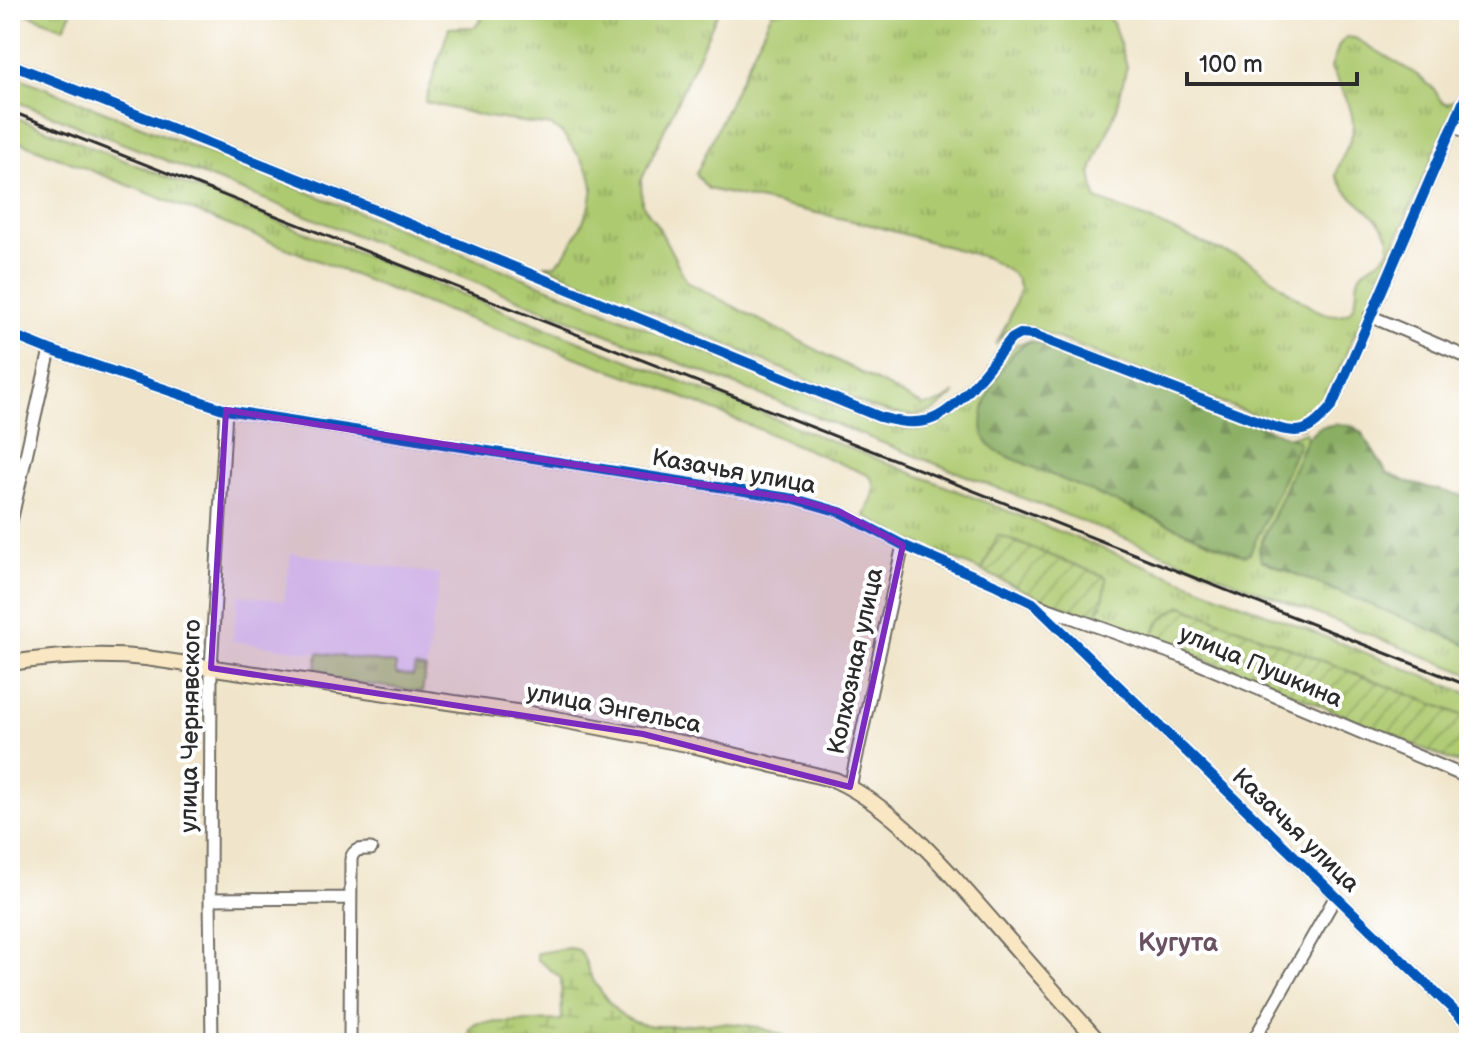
<svg xmlns="http://www.w3.org/2000/svg" width="1479" height="1053" font-family="'Balsamiq Sans',sans-serif">
<style>
.built{fill:#e3d3f2}
.grass{fill:url(#grass-tufts);stroke:#6c7a4e;stroke-width:2}
.forest{fill:url(#forest-firs);stroke:#5a6c47;stroke-width:2}
.wetland{fill:url(#wetland-marsh);stroke:#6c7a4e;stroke-width:2}
.garden{fill:url(#garden-furrows);stroke:#6c7a4e;stroke-width:2}
.lines{fill:none;stroke-linecap:round;stroke-linejoin:round}
.street-casing{stroke:#706c63;stroke-width:15}
.secondary-casing{stroke:#706c63;stroke-width:18}
.street{stroke:#fff;stroke-width:11}
.secondary{stroke:#f9e7c3;stroke-width:14}
.rail{stroke:#2b2b2b;stroke-width:3}
.cycleway-casing{stroke:#fff;stroke-width:15}
.cycleway{stroke:#0057b8;stroke-width:10}
.marked{fill:#7b2cbf;fill-opacity:0.2;stroke:#7b2cbf;stroke-width:6;stroke-linejoin:round}
.labels{text-anchor:middle;stroke-width:8;stroke-linejoin:round;paint-order:stroke}
.street-label{font-size:24px;fill:#2b2b2b;stroke:#fff}
.neighbourhood-label{font-size:26px;font-weight:bold;fill:#6a5263;stroke:#fff}
</style>
<defs>
<pattern id="grass-tufts" width="24" height="20" patternUnits="userSpaceOnUse" patternTransform="scale(2)"><rect width="24" height="20" fill="#aeca71"/><path d="M3 7l-1-3M5 7V3M7 7l1-3M15 17l-1-3M17 17v-4M19 17l1-3" fill="none" stroke="#8ea45d"/></pattern>
<pattern id="forest-firs" width="22" height="20" patternUnits="userSpaceOnUse" patternTransform="scale(2)"><rect width="22" height="20" fill="#8aae63"/><path d="M5 1l3.5 6h-7zM16 11l3.5 6h-7z" fill="#718e52"/></pattern>
<pattern id="wetland-marsh" width="20" height="14" patternUnits="userSpaceOnUse" patternTransform="scale(2)"><rect width="20" height="14" fill="#aeca71"/><path d="M1 5h8M5 5V1M11 12h8M15 12V8" fill="none" stroke="#8ea45d"/></pattern>
<pattern id="garden-furrows" width="10" height="10" patternUnits="userSpaceOnUse" patternTransform="scale(2)"><rect width="10" height="10" fill="#aeca71"/><path d="M-1 1l2-2M0 10L10 0M9 11l2-2" fill="none" stroke="#8ea45d"/></pattern>
</defs>
<rect width="100%" height="100%" fill="#fff"/>
<filter id="ink" filterUnits="userSpaceOnUse"><feTurbulence type="fractalNoise" baseFrequency=".0125" numOctaves="2"/><feDisplacementMap in="SourceGraphic" scale="16" xChannelSelector="R" yChannelSelector="G"/><feConvolveMatrix kernelMatrix="1 2 1 2 8 2 1 2 1" color-interpolation-filters="sRGB"/></filter>
<filter id="wash" filterUnits="userSpaceOnUse"><feTurbulence type="fractalNoise" baseFrequency=".006" numOctaves="4" result="noise"/><feDisplacementMap in="SourceGraphic" scale="32" xChannelSelector="R" yChannelSelector="G"/><feGaussianBlur stdDeviation="1.8" result="paint"/><feColorMatrix in="noise" values="0 0 0 0 0 0 0 0 0 0 0 0 0 0 0 0 0 1.4 0 .05"/><feComposite in="paint" operator="in"/></filter>
<g filter="url(#wash)">
<rect width="100%" height="100%" fill="#f0e5ca"/>
<path class="built" d="M291,553l149,21 -14,95 -11,-2 -2,9 -18,-2 1,-10 -164,-23 7,-46 45,6z"/>
<path class="grass" d="M17,10h55l-8,18z
M489,10h230l-78,171 1,23 17,24 28,54 235,123c14,1 22,-4 33,-12 -6,5 -13,13 -20,17 -20,11 -45,3 -65,-3l-326,-142h11l10,-10 14,-25 11,-24 3,-19 -2,-11 -9,-16 -20,-27 -11,-7 -64,-9 -62,-15 24,-74 26,-1z
M773,10h327l13,13 14,43 -10,42 -26,65 5,26c39,14 76,31 114,47 12,6 28,9 40,16 23,13 65,61 94,52 20,-6 7,-29 18,-42 7,-8 24,-12 27,-24 5,-19 -27,-41 -38,-52 -6,-5 -10,-13 -15,-20 3,-15 8,-21 14,-35 11,-24 -9,-52 -19,-73l8,-23 7,-8 9,1 61,36 18,15 7,12 7,3 11,-7 -120,273 -20,35 -20,14 4,9 -29,-5 -247,-97c-19,1 -21,5 -32,19l12,-21 13,-34 -3,-10 -5,-7 -25,-15 -112,-32 -167,-37 -12,-15z
M10,74l559,222 305,126c17,4 39,11 57,6 32,-8 58,-57 80,-80l6,-4 13,-3c-33,15 -61,82 -33,111l242,102 58,-114 -7,-3 15,-5 2,6 -48,110 2,12 208,85v29l-1459,-575z
M10,115l1459,579v24l-287,-112 -25,19 -5,14 -59,-22 9,-12 -104,-70 -16,36 -78,-33 -39,-22c5,-15 17,-30 3,-41l-215,-90 -234,-84 -409,-163z
M318,653l78,11v10l17,2 2,-9 11,2 -4,23 -107,-15z"/>
<path class="forest" d="M1030,341l12,3 255,96 2,3 -49,110 -4,2 -7,-1 -242,-102c-6,-5 -13,-12 -14,-20 -5,-29 21,-79 47,-91z
M1338,424l13,1 10,7 26,41 23,10 59,14v148l-208,-85 -2,-12 48,-110 13,-11z"/>
<path class="wetland" d="M569,948l10,2c7,9 8,19 13,28 5,9 20,29 27,35 30,23 63,9 96,10 30,0 59,6 84,20h-330c0,-11 -1,-16 9,-20l84,-3 -1,-42 -24,-19v-6z"/>
<path class="garden" d="M998,535l108,42c0,16 -3,27 -13,40l-57,-21 -54,-25z
M1182,606l287,112v50l-178,-75 -139,-54c6,-19 13,-24 30,-33z"/>
</g>
<g filter="url(#ink)">
<g class="lines">
<g class="street-casing">
<path id="street" d="M10,64l326,130 544,223c15,4 29,7 45,4 32,-6 65,-57 86,-82l9,-5 14,1 231,89c35,12 43,10 67,-18l137,-317
M1453,126l16,7
M1370,316l99,42
M10,334l40,16 176,60 569,89 45,13 63,33 93,40 37,18 436,422
M10,526l40,-176
M1037,605l146,52 286,121
M850,787l53,-242
M210,899l140,-1
M212,1043l-2,-144 1,-231 15,-258
M350,1043l1,-184c3,-11 10,-10 20,-10
M1252,1043l84,-147"/>
</g>
<g class="secondary-casing">
<path id="secondary" d="M10,663c46,-7 90,-10 136,-5l384,56 162,31 143,35c60,27 116,94 159,143 35,40 70,80 106,120"/>
</g>
<use href="#street" class="street"/>
<use href="#secondary" class="secondary"/>
<path class="rail" d="M10,111l1459,575"/>
<g class="cycleway-casing">
<path id="cycleway" d="M10,64l326,130 544,223c15,4 29,7 45,4 32,-6 65,-57 86,-82l9,-5 14,1 231,89c35,12 43,10 67,-18l137,-317
M10,334l40,16 176,60 569,89 45,13 63,33 93,40 37,18 436,422"/>
</g>
<use href="#cycleway" class="cycleway"/>
</g>
</g>
<path class="marked" d="M226,410l569,89 45,13 63,33 -53,242 -207,-53 -432,-66z"/>
<g class="labels">
<g class="street-label">
<text transform="translate(734 471) rotate(10)" y="8">Казачья улица</text>
<text transform="translate(855 661) rotate(-78)" y="8">Колхозная улица</text>
<text transform="translate(1261 666) rotate(23)" y="8">улица Пушкина</text>
<text transform="translate(614 708) rotate(11)" y="8">улица Энгельса</text>
<text transform="translate(190 726) rotate(-89)" y="8">улица Чернявского</text>
<text transform="translate(1296 830) rotate(44)" y="8">Казачья улица</text>
</g>
<g class="neighbourhood-label">
<text x="1178" y="951">Кугута</text>
</g>
</g>
<rect width="1479" height="1053" fill="none" stroke="#fff" stroke-width="40"/>
<path d="M1187 72v12h170v-12" fill="none" stroke="#2b2b2b" stroke-width="4"/>
<text x="1199" y="72" font-size="24" fill="#2b2b2b" stroke="#ffffff" stroke-width="6" paint-order="stroke">100 m</text>
</svg>
